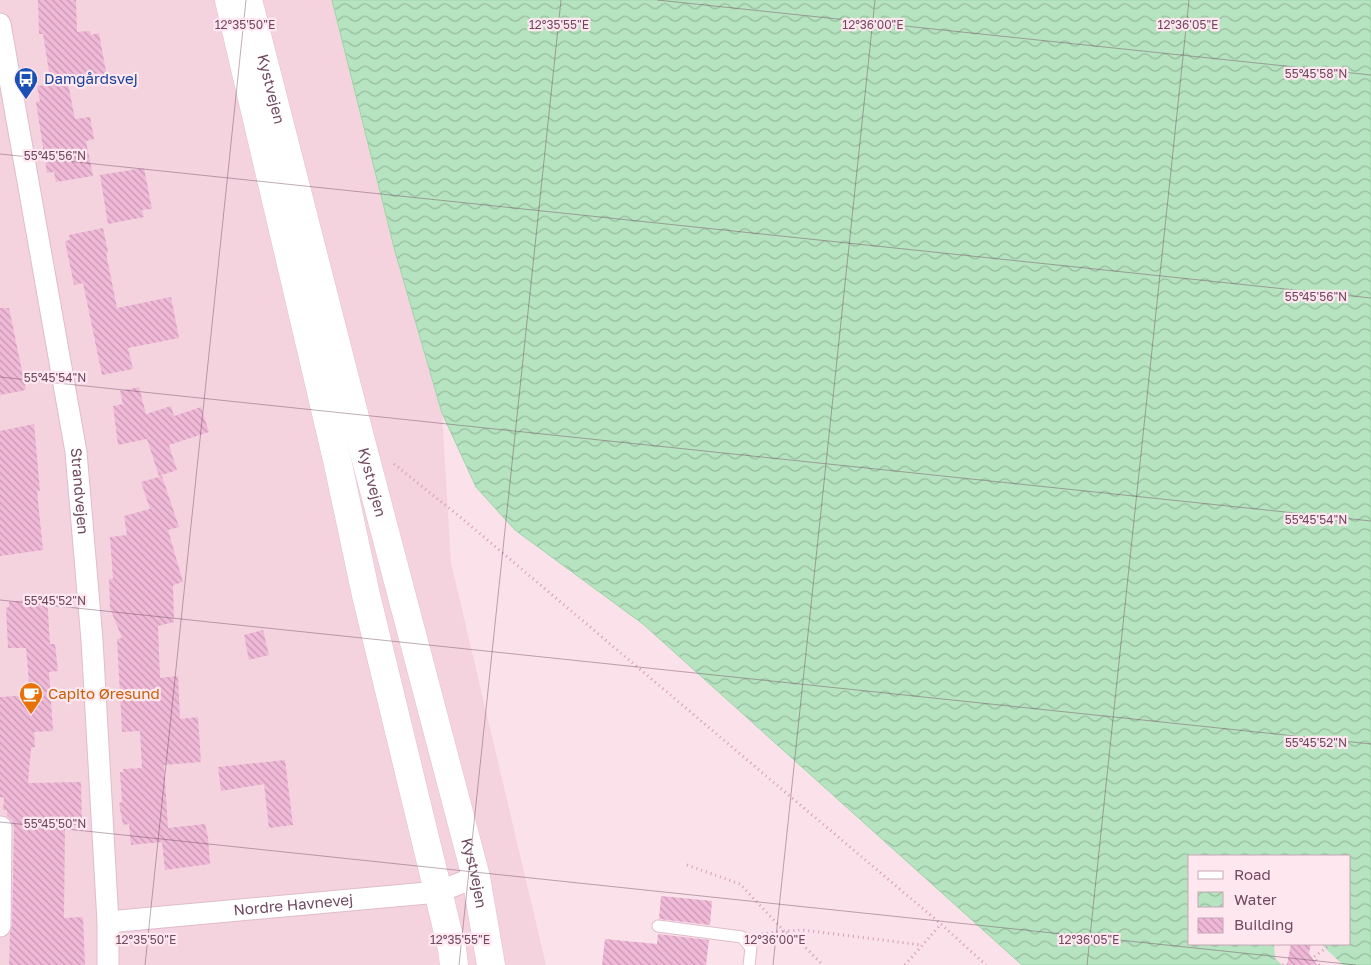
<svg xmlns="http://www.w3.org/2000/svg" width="1371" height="965" font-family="'Golos Text',sans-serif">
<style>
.residential{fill:#f4d3df}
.water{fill:url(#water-waves);stroke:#9dd5a9;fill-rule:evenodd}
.pier{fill:#fbe1e9}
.building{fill:url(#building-back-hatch)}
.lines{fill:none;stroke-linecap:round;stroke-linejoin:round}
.lane-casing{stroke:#dfbdcd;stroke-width:13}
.street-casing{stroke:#dfbdcd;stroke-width:23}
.secondary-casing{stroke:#e6bdd0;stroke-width:29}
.path{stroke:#d49dbb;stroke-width:3;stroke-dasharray:1 4;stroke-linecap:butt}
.lane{stroke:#fff;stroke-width:11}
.street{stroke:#fff;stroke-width:21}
.secondary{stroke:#fff;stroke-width:28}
.ticks{fill:none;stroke:#714960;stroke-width:1;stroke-opacity:0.45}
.labels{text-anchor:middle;stroke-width:4.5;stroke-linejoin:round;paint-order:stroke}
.transit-label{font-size:15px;fill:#164399;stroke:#fee7ef;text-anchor:start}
.street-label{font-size:15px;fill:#714960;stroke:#fee7ef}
.food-label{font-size:15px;fill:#c56008;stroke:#fee7ef;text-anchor:start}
.ticks-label{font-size:12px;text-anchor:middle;fill:#714960;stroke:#fee7ef;stroke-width:4.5;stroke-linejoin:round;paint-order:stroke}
</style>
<defs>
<pattern id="water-waves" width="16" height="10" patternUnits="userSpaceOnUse" patternTransform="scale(1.25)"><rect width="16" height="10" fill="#b6e4c0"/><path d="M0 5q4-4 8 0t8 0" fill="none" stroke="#98bb9f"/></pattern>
<pattern id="building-back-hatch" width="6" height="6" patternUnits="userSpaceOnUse" patternTransform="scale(1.25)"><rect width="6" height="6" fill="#f0b9d7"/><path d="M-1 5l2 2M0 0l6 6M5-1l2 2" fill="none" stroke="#c798b2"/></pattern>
</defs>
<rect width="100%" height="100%" fill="#fbe1e9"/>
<path class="residential" d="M0,0h332l63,251 47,162 9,150 95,402h-546z"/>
<path class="water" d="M332,0h1039v965h-349l-379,-341 -128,-94 -39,-43 -34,-74 -47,-162zM1190,856h160v88h-160z"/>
<path class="pier" d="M1274,944h47l22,21h-61l-7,-7z"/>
<path class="building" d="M38,0h38l1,32 13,-1 1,4 8,-2 8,44 -39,6 7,36 15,-2 4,22 -8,2 7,35 -37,6 -2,-10 -7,1 -11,-71 4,-1 -3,-15 14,-2 -8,-50h-4z
M144,168l8,41 -10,1 2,7 -36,7 -8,-49z
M103,228l5,24 -2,1 11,55 54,-11 8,41 -51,10 5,21 -31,6 -19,-92 -9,2 -9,-44 5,-1 -1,-5z
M0,308h9l17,82 -26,5z
M139,387l7,27 25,-8 3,10 27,-9 8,25 -40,13 8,25 -18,6 -12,-37 -29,6 -5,-39 10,-2 -3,-13z
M34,424l6,67h-3l6,59 -43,6v-125z
M162,476l17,51 -11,3 15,52 -10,3 1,37 -16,4 2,52 18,-2 2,43 18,-2 3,45 -37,3 4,63 37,-4 3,13 2,27 -45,6 -3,-28 -31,3 -2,-21 -6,1 -4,-22 3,-1 -2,-30h3v-3l19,-1 -2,-37 -18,1 -5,-93 5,-1 -12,-30 -1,-29h4l-3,-42 17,-2 -3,-19 26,-7 -9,-27z
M47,597l3,47h5l3,27 -9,1 4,59 -19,1 1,15 -4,1 -3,35 53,-1 1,43h-17l-1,93 19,-1 2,48h-76l1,-32 2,-7 2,-99 -2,-7 -5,-4v-6h-4l1,-12 -4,-1v-100l30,-2 -4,-47h-18l-2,-40 3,-1v-5z
M263,630l6,25 -20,5 -5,-25z
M285,760l8,65 -24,3 -5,-44 -43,7 -3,-24z
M661,896l51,5 -2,24 -51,-6z
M658,934l51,6 -3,25h-104l3,-26 52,5z
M1291,944h20l-2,9 8,12h-30z"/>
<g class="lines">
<g class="lane-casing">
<path id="lane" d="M658,926l84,11 9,11 -2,17"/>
</g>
<g class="street-casing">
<g id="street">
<path id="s1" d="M0,24l76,428 16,188 16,282v43"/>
<path id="s2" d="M108,922l330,-30 38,-15"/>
<path d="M0,926l1,-99"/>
</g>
</g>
<g class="secondary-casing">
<g id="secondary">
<path d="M229,0l109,464 28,131 86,354 2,16"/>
<path id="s3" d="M248,0l112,437 116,440 15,88"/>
</g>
</g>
<path class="path" d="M394,464l65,52 482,408 45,41
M687,865l53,19 44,47 19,-1 119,15
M762,934l22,-3 11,6 28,28
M905,965l36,-41
M1283,965l2,-2 3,2
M1319,965l-5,-8 16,-12"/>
<use href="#lane" class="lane"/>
<use href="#street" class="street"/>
<use href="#secondary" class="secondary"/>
</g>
<path class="ticks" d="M657,0l714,75M0,154l1371,144M0,377l1371,144M0,600l1371,144M0,822l1356,143M145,965l101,-965M459,965l102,-965M773,965l102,-965M1087,965l102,-965"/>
<defs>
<g id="bus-pin" transform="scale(1.25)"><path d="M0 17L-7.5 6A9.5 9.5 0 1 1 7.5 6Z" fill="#1a4fb4" stroke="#fee7ef"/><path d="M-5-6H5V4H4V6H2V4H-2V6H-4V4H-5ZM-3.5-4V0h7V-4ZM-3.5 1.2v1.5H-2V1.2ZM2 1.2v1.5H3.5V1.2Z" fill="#fff"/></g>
<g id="cafe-pin" transform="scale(1.25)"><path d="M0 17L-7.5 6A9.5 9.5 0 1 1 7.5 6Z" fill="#e8710a" stroke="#fee7ef"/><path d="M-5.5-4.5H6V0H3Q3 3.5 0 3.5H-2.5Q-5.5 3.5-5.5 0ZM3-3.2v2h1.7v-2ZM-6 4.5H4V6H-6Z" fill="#fff"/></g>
</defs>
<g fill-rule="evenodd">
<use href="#bus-pin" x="26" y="79"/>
<use href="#cafe-pin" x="31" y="694"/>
</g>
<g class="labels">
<g class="transit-label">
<text x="44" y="84">Damgårdsvej</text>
</g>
<g class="street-label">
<text dy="5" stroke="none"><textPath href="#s3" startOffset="92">Kystvejen</textPath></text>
<text dy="5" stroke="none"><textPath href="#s3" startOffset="498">Kystvejen</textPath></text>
<text dy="5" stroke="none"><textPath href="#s1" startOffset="474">Strandvejen</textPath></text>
<text dy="5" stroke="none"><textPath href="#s3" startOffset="902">Kystvejen</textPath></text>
<text dy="5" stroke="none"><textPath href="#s2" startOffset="186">Nordre Havnevej</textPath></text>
</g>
<g class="food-label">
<text x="48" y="699">Capito Øresund</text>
</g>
</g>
<g class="ticks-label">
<text x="245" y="29">12°35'50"E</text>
<text x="559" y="29">12°35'55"E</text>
<text x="873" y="29">12°36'00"E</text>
<text x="1188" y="29">12°36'05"E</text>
<text x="1316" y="78">55°45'58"N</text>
<text x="55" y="160">55°45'56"N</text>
<text x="1316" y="301">55°45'56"N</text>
<text x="55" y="382">55°45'54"N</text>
<text x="1316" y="524">55°45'54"N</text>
<text x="55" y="605">55°45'52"N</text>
<text x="1316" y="747">55°45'52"N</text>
<text x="55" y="828">55°45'50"N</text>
<text x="146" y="944">12°35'50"E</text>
<text x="460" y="944">12°35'55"E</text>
<text x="775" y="944">12°36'00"E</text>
<text x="1089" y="944">12°36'05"E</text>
</g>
<rect x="1188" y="855" width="162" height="90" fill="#fee7ef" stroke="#c6a8b6"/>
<rect x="1198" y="871" width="25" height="8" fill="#ffffff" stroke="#c6a8b6"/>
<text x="1234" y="880" font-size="15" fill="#714960">Road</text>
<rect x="1198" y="892" width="25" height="15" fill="url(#water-waves)" stroke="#c6a8b6"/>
<text x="1234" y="905" font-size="15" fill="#714960">Water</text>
<rect x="1198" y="918" width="25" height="15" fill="url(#building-back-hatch)" stroke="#c6a8b6"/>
<text x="1234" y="930" font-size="15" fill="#714960">Building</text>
</svg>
